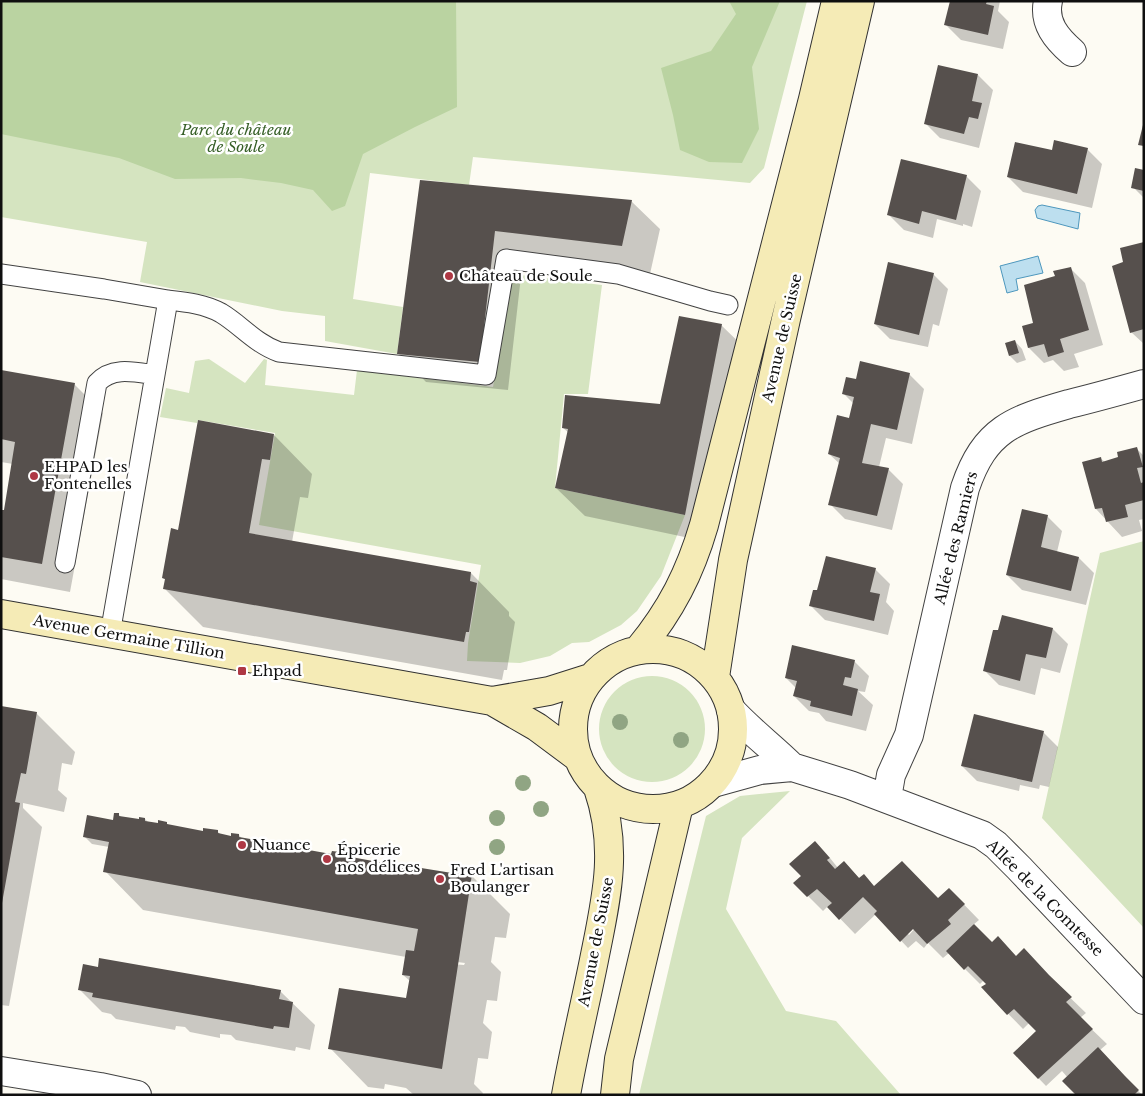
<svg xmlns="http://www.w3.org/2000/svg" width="1145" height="1096" font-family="'Libre Baskerville',serif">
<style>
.green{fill:#d5e4c0}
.forest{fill:#bad3a1}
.water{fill:#bddfef;stroke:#4d97bd}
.shadow{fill:#0003;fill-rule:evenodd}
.building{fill:#56504d}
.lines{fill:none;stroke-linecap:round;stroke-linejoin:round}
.lane-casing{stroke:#424242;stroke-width:21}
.street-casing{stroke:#424242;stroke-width:30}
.secondary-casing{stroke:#313131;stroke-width:30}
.lane{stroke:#fff;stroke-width:19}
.street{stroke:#fff;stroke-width:28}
.secondary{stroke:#f5ebb6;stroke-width:28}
.tree{fill:#90a583}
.poi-dot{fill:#ae3844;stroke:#fff;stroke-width:2}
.labels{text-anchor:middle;stroke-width:5;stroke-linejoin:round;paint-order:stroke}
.park-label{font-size:15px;font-style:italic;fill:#365f27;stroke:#fff}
.poi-label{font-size:15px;fill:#0f0f0f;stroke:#fff;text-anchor:start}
.street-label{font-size:15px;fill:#0f0f0f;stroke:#fff}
</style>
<rect width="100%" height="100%" fill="#fdfbf3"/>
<path class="green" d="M1,1h806l-43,167 -14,15 -277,-26 -4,28 -99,-12 -17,126 50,8 -6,47 -72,-13v-25l-43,-5 -142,-29 7,-40 -146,-25z
M512,274l90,11 -14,109h-24l-9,94 130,27 -24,61 -24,35 -16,14 -32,17 -17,1 -22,13 -30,7 -53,-2 1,-18 13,-78 -222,-40 16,-92 -77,-13 -1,3 -37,-6 6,-29 23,5 6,-32 14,-2 36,24 19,-24 3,1 -2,25 89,10 3,-25 136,17z
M1144,541v387l-102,-110 58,-265z
M599 729a53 53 0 1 1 106 0a53 53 0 1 1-106 0Z
M790,791l-48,47 -16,71 60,102 50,10 65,74h-262l40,-170 27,-109 34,-20z"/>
<path class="forest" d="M1,1h455l1,106 -42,20 -52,27 -18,52 -13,5 -19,-21 -32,-7 -40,-5 -66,1 -56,-21 -118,-24z
M729,1h51l-28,66 7,62 -17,34 -33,-1 -29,-12 -7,-35 -12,-47 50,-17 25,-37z"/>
<path class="water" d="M1042,205l38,8 -2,16 -41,-11 -2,-8 3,-4z
M1038,256l5,17 -27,6 2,11 -11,3 -7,-27z"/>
<path class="shadow" d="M951,1h49l-2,10 11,11 -6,27 -42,-9 -15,-15z
M978,75l15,15 -14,58 -39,-10 -15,-15z
M1087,149l15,15 -10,44 -69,-16 -15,-15 45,-26z
M1144,172v26l-11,-11z
M966,176l15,15 -9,36 -9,-3v2l-26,-7 -4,19 -29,-8 -15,-15z
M421,182l210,19 29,28 -10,45 -127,-15 -15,131 -82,-8 -28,-29z
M1144,243v101l-13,-12 -7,-69z
M1070,268l15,15 18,62 -29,9 5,13 -15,4 -11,-11 -9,3 -15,-15 -5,-21 11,-3 22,-47z
M933,274l15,15 -9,37 -6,-2 -5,23 -38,-8 -15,-15z
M721,325l29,28 -37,190 -128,-27 -29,-28 13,-55 -6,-5 98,-23z
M1015,341l7,8 4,11 -9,3 -7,-7z
M1,371l73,13 29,29 -33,179 -69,-13v-68l4,1 8,-48 -12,-2z
M909,374l15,15 -12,55 -26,-6 -7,29 9,2 15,15 -11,46 -47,-11 -15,-15 10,-40 -11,-10 21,-35 4,-15 -11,-11 14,-12z
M274,435l38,39 -4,24 -8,-1 -8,45 179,31 38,39v4l6,6 -8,48h-3l-2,10 -299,-53 -39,-39 2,-8 -3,-2 16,-47z
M1137,449l7,7v63l-5,1 3,11 -20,6 -26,-28 4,-51 5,4 15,-4z
M1047,516l15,15 -5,21 22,6 15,15 -8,32 -64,-15 -15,-15z
M875,569l15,15 -4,18 8,9 -6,24 -63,-15 -15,-15 8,-13z
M1053,629l15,15 -8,29 -19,-5 -6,27 -36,-10 -15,-15z
M854,661l15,15 -4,16 -7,-1 15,14 -7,26 -40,-10 -7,-8 -10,-2 -15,-15 2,-8 -10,-10z
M1,707l35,6 39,39 -3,13 -10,-2 -4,27 9,8 -3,14 -41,-9v5l19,19 -33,179 -8,-1z
M1043,732l15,15 -9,40 -9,-2 -1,4 -19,-4 -1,6 -42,-10 -15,-15z
M119,815l2,2 19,3 5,-1 3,3 11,2 7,-1 4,3 34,6h14l3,3 11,2 7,-2 3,4 43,7 6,-1 4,3 37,7 8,-1 3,3 42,7 7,-1 3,3 12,1 9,-2 3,4 34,6h18l39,39 -4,24 -11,-1 -4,25 10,10 -4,29 -10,-1 -4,23 9,9 -4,27 -10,-1 -4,26 9,9 -1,2h-68l-8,-7 -21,-4 -1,5 -16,-2 -38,-39 77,-48 3,-19 -7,-6 3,-18 -263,-47 -38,-39 4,-24 -17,-3 -7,-7 29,-15zM449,961l16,2 -1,2 -12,-1z
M830,858l8,10 6,-6 16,17 15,8 64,12 10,-10 30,31 -6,5 19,18 25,14 41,29 28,27 -6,5 27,26 -7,6 42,45h-65l-9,-17 -6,-7 -16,15 -32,-33 23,-22 -8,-8 -6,6 -40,-41 5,-4 -4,-4 -4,4 -31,-31 -6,5 -15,-15 -4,5 -8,-7 -8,7 -32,-34 -21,20 -27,-28 -5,5 -28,-28zM918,925l-9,10 -2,-2z
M80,990l200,1 35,34 -5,25 -14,-3 -1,4 -59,-11 -5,-5 -11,-1v4l-30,-6 -5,-5 -9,-1 -1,4 -59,-11 -5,-5 -9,-2z"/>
<path class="building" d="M950,1h37l-1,3 8,2 -6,29 -44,-10z
M938,65l40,9 -6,27 10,2 -4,16 -9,-2 -5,17 -40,-10z
M1143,125h1v21l-6,-1z
M1054,140l34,8 -11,46 -70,-17 8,-35 37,8z
M901,159l66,16 -11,45 -34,-9 -3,13 -32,-9z
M1135,168l9,2v21l-13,-3z
M420,180l212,20 -10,46 -127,-15 -15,131 -83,-8z
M1144,242v87l-14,4 -18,-67 11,-4 -3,-14z
M888,262l46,11 -15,62 -45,-11z
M1071,267l18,63 -29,9 4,13 -16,5 -4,-13 -16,4 -6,-22 11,-3 -9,-38 31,-9 -2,-5z
M679,316l43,8 -37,191 -130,-27 13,-59 -6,-1 3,-33 95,9z
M1015,340l4,13 -10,3 -4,-13z
M860,361l50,12 -13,57 -26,-6 -9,39 27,5 -12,48 -49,-11 12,-47 -12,-4 9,-39 12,3 5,-21 -12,-3 4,-17 10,2z
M1,370l74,13 -33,181 -41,-7v-47h3l11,-68 -14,-3z
M198,420l76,14 -4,26 -8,-1 -13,74 222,39 -1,9 7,2 -8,49h-3l-2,10 -301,-53 2,-10 -3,-1 9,-50 7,2z
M1137,447l6,20 -6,1 4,15 3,-1v18l-19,5 3,12 -22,5 -4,-14 -7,1 -13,-47 19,-5 1,5 16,-5 -1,-5z
M1022,509l26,6 -7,32 38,10 -8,34 -65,-16z
M826,556l50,12 -6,24 10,2 -6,27 -65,-15 4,-16h4z
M1002,615l51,13 -7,30 -20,-4 -6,27 -37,-10 10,-41h5z
M792,645l63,15 -4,18 -6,-1 -2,8 15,4 -6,27 -42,-10 1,-5 -18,-5 4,-15 -12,-3z
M1,706l36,6 -11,62 -5,-1 -6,29 5,1 -18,100z
M974,714l70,17 -12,51 -71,-16z
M114,813h5v3l20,3v-2l6,1v3l13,2v-3l9,2v2l36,7v-3l15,2v3l13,3v-3l8,1v3l44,8 1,-3 8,2v3l39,7 1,-3 8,1v3l44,8 1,-3 8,2 -1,2 14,2 1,-4 9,2 -1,3 37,6v-2l20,3 -30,195 -114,-20 11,-61 67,10 4,-22 -8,-1 4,-25 8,1 4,-22 -315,-57 6,-30 -26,-5 4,-22 26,5z
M815,841l15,17 -3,2 8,9 9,-8 15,17 5,-4 10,12 28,-25 36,37 11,-10 16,16 -17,16 3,4 -24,20 -14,-15 -13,13 -26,-28 3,-3 -14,-14 -24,23 -12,-13 5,-4 -15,-14 -10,8 -14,-14 8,-7 -12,-12z
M974,924l18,18 6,-6 18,20 8,-8 25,27 23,22 -6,5 27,27 -55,50 -25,-26 23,-22 -22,-22 -7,6 -26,-28 5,-3 -18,-18 -4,4 -18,-19z
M99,958l182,32 -2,9 14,3 -4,26 -15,-2 -1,3 -181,-32 1,-4 -15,-3 5,-26 15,3z
M1098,1047l27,29 14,14 -5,5h-58l-14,-14z"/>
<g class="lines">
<g class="lane-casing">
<path id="lane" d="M1,274l103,15 64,11 -58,334
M168,300c18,2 37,4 53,13 20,12 35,31 58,39l207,23 20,-116 112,15 92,27 18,4
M65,563l32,-180c15,-17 38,-11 58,-8"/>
</g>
<g class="street-casing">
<path id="street" d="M1048,1c-5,22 9,38 24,51
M731,710c19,21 41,37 61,57
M713,783l47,-13 32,-3 58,18 132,50 14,10 23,23 125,132
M887,798l4,-23 18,-40 56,-247c20,-59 48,-68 104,-84 25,-6 50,-13 75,-20
M1,1071l99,16 37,8"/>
</g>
<g class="secondary-casing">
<path id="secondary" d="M1,614l491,87 45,26 39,29
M573 729a80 80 0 1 1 160 0a80 80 0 1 1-160 0Z
M639,649c32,-39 51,-76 65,-124l109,-426 23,-98
M715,677l18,-117 53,-241 74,-318
M492,701l57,-10 41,-13
M566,1095c8,-45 19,-90 28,-135 12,-60 25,-111 4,-172
M615,1095l4,-36 60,-254"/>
</g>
<use href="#lane" class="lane"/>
<use href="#street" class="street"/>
<use href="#secondary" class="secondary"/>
</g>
<g class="tree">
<circle cx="620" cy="722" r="8"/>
<circle cx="681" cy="740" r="8"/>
<circle cx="523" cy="783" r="8"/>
<circle cx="541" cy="809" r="8"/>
<circle cx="497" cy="818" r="8"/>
<circle cx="497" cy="847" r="8"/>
</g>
<g class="poi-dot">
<circle cx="449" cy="276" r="5"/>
<circle cx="34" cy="476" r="5"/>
<rect x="237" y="666" width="10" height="10" rx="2.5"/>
<circle cx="242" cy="845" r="5"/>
<circle cx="327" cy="859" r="5"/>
<circle cx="440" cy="879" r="5"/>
</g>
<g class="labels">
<g class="park-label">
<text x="236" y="135">Parc du château<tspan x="236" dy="17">de Soule</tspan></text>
</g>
<g class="poi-label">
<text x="459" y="281">Château de Soule</text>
<text x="44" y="472">EHPAD les<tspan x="44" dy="17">Fontenelles</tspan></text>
<text x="252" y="676">Ehpad</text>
<text x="252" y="850">Nuance</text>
<text x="337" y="855">Épicerie<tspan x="337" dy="17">nos délices</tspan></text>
<text x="450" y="875">Fred L'artisan<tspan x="450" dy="17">Boulanger</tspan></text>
</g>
<g class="street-label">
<text transform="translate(782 338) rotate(-77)" y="5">Avenue de Suisse</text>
<text transform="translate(956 538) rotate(-76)" y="5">Allée des Ramiers</text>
<text transform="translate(129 637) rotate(10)" y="5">Avenue Germaine Tillion</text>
<text transform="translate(1045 898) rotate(45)" y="5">Allée de la Comtesse</text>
<text transform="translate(596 942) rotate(-79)" y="5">Avenue de Suisse</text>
</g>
</g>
<rect width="1145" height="1096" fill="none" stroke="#0f0f0f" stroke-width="5"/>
</svg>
